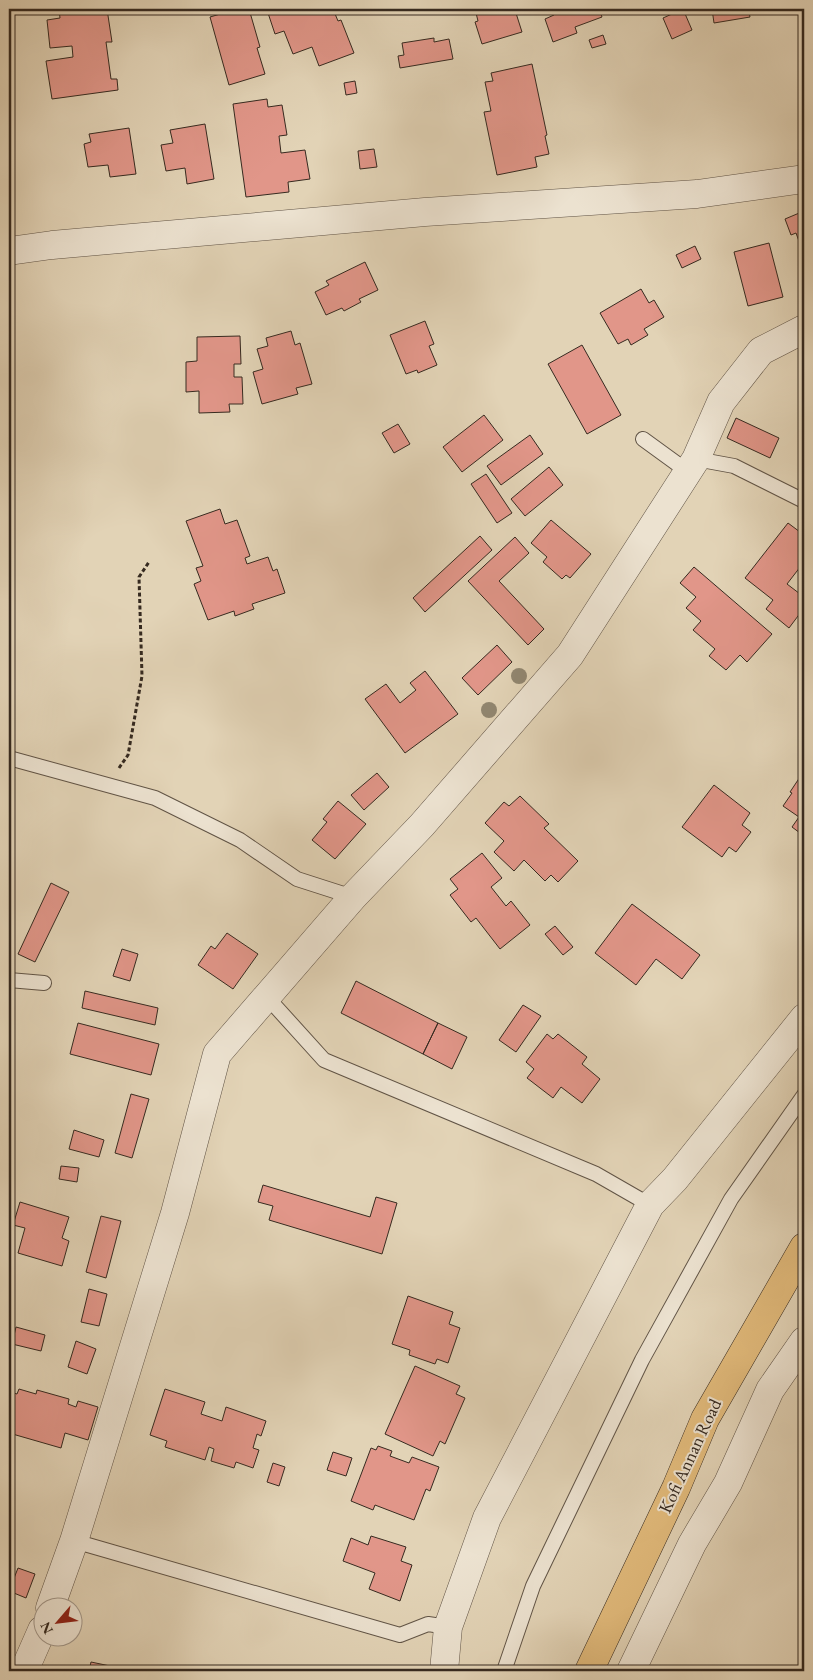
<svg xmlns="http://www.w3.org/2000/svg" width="813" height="1680" font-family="'EB Garamond',serif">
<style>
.building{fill:#e19689;stroke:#362a20}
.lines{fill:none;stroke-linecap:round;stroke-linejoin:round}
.service-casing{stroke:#615446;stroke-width:16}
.minor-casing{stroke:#615446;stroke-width:29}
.primary-casing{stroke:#362a20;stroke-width:29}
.path{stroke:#362a20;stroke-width:3;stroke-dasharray:4 2.5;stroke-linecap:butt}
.service{stroke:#ece2d0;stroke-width:14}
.minor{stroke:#ece2d0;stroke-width:28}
.primary{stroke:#e1ba7b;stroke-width:28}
.tree{fill:#918670}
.labels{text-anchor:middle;stroke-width:4;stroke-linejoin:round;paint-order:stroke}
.street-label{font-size:18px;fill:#362a20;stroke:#ece2d0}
</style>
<rect width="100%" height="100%" fill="#e2d3b6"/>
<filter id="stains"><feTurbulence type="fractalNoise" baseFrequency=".004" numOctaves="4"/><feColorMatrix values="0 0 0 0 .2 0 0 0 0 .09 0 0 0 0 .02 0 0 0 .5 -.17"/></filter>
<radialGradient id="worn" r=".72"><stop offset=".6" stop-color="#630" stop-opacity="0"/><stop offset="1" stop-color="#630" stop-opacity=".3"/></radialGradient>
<path class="building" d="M59,9h48l5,33h-6l5,37h6l1,11 -66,9 -6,-38 27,-4 -1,-11 -22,2 -3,-28 13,-2z
M226,9h23l11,38 -3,1 8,26 -36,11 -19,-68 17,-5z
M280,9h53l5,12 3,-1 13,33 -35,13 -7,-19 -19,7 -9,-23 -9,3 -7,-21z
M475,9l40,1 7,22 -40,12 -7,-22 3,-1z
M552,9h47l3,8 -27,10 2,6 -24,9 -8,-23 9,-4z
M683,9l9,21 -20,9 -9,-21z
M712,9h52l-15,3 1,5 -36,6z
M603,35l3,9 -14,4 -3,-8z
M434,38v4l15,-3 4,20 -53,9 -2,-12 6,-1 -2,-12z
M532,64l15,71 -2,1 4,18 -14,3 2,10 -40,8 -13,-63 7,-1 -6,-29 8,-1 -2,-8z
M355,81l2,12 -11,2 -2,-12z
M267,99l1,8 14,-2 5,30 -8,1 2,17 24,-3 5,29 -22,3 1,10 -43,5 -13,-93z
M205,124l9,55 -27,5 -2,-16 -19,3 -5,-26 12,-2 -3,-13z
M129,128l7,46 -26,3 -2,-12 -20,2 -4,-23 7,-2 -2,-8z
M374,149l3,18 -17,2 -2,-18z
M804,211v44l-8,-22 -5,2 -6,-16z
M769,243l14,54 -35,9 -14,-54z
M695,246l6,13 -19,9 -6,-13z
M365,262l13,28 -19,9 2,3 -17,9 -2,-3 -16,7 -11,-23 14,-7 -3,-4z
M641,289l8,14 5,-3 10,17 -20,12 4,6 -17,10 -3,-6 -10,5 -18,-31z
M425,321l9,23 -5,2 8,19 -19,8 -1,-3 -11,4 -16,-39z
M291,331l4,14 5,-2 12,41 -16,4 2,6 -36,10 -9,-32 10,-3 -6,-20 11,-3 -2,-8z
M240,336l1,28h-7v13h8l1,27h-14l1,8 -31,1v-22l-13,1v-30l11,-1v-24z
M582,345l39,70 -34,19 -39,-70z
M484,415l19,25 -41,32 -19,-25z
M736,418l43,20 -9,20 -43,-20z
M398,424l12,20 -16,9 -12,-20z
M530,435l13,19 -42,31 -14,-19z
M549,467l14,18 -38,31 -14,-17z
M486,474l26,39 -15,10 -26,-39z
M220,509l5,15 12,-4 13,36 -5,2 2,6 21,-7 5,14 4,-2 8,24 -33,11 2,5 -19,7 -1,-5 -26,9 -14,-36 7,-3 -5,-13 7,-2 -17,-45z
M551,520l40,34 -21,24 -4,-3 -4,4 -19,-17 4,-5 -16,-14z
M788,523l16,12v27l-17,22 17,13v11l-15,20 -23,-19 7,-9 -28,-22z
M480,536l12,14 -67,62 -12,-14z
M515,537l14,16 -30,28 45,48 -16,16 -60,-64z
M694,567l78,67 -25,28 -7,-7 -14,15 -17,-14 6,-7 -22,-19 8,-9 -15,-13 10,-11 -16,-14z
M497,645l15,17 -34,33 -16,-17z
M425,671l33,43 -53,39 -40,-54 21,-15 14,19 16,-13 -6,-7z
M804,771v65l-12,-9 7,-10 -16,-11 9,-13 -2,-1z
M377,773l12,14 -25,23 -13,-15z
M714,785l36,28 -8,12 9,7 -15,20 -7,-5 -7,10 -40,-30z
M520,796l29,28 -5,4 34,33 -20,21 -7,-7 -6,6 -21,-21 -10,11 -20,-19 10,-11 -19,-18 19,-21 5,4z
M338,801l28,23 -31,35 -23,-19 15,-18 -4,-3z
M482,853l20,25 -11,9 15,19 5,-5 19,24 -30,24 -24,-31 -5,4 -21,-27 8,-6 -8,-10z
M51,883l18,9 -34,70 -17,-8z
M632,904l68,51 -18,24 -26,-20 -20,26 -41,-32z
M555,926l18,21 -10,8 -18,-21z
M227,933l31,21 -25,35 -35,-24 13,-19 4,3z
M122,949l16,5 -8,27 -17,-5z
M356,981l82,42 -15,31 -82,-41z
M85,991l73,17 -3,17 -73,-17z
M523,1005l18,11 -25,36 -17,-12z
M78,1023l81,21 -8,31 -81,-21z
M438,1023l29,14 -15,32 -29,-15z
M547,1034l6,5 5,-5 29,23 -5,7 18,15 -18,24 -21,-16 -8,11 -26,-20 7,-9 -8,-7z
M131,1094l18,5 -17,59 -17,-5z
M74,1130l30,10 -5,17 -30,-8z
M61,1166l18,2 -2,14 -18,-3z
M263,1185l107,32 6,-20 21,6 -15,51 -113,-34 4,-14 -15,-4z
M20,1202l49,15 -7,21 7,3 -7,25 -44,-13 7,-25 -12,-3z
M101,1216l20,5 -15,57 -20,-6z
M89,1289l18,5 -8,32 -18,-4z
M408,1296l45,16 -4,12 11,4 -12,35 -11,-4 -2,5 -26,-9 1,-5 -18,-6z
M16,1327l29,8 -4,16 -29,-7z
M76,1341l20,8 -9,25 -19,-7z
M415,1366l45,20 -4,8 9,4 -20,46 -5,-3 -7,15 -48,-22z
M19,1389l17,5 1,-4 32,9 -1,5 8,3 2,-6 20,6 -10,33 -23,-7 -4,15 -52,-15v-38l1,-3 7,2z
M165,1389l40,13 -4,12 21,7 4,-14 40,14 -5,15 -4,-2 -4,14 6,2 -6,18 -17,-6 -2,6 -23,-7 3,-12 -5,-2 -4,13 -40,-13 2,-6 -17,-6z
M378,1446l14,5 -2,5 19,7 3,-6 27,10 -9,24 -4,-2 -12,31 -39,-15 -2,5 -22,-9 20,-53 5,2z
M333,1452l19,6 -6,18 -19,-6z
M273,1463l12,4 -6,19 -12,-4z
M371,1536l35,11 -5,14 11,4 -12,36 -31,-12 6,-16 -32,-12 8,-23 17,7z
M18,1568l17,6 -9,24 -17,-7z
M91,1662l43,9h-45z"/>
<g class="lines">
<g class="service-casing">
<path id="service" d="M643,439l44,32
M696,459l38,7 70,35
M9,758l146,40 85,42 57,39 56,18
M9,980l35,3
M267,997l57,63 272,114 54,31
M74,1541l326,94 28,-11 20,3
M504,1671l29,-85 109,-226 89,-161 73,-104"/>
</g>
<g class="minor-casing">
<path id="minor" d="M9,251l43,-6 373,-33 272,-18 107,-15
M50,1608l24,-67 101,-328 42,-159 136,-157 69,-72 148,-170 126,-196 25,-57 40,-51 43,-22
M24,1671l18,-41
M444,1671l4,-44 39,-109 163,-313 25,-26 129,-161
M631,1671l61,-127 36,-61 42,-93 34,-49"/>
</g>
<g class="primary-casing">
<path id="primary" d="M589,1671l87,-183 29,-69 99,-172"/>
</g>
<path class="path" d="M119,768l9,-13 14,-79 -3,-99 10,-15"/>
<use href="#service" class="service"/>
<use href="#minor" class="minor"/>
<use href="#primary" class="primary"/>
</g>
<g class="tree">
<circle cx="519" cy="676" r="8"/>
<circle cx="489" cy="710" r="8"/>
</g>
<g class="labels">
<g class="street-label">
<text transform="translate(690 1456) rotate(-65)" y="6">Kofi Annan Road</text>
</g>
</g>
<rect width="813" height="1680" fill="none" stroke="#e2d3b6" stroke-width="30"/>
<rect x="10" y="10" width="793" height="1660" fill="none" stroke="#362a20" stroke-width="2.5"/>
<rect x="15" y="15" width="783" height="1650" fill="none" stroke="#362a20"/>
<g transform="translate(58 1622) rotate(242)"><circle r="24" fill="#ece2d0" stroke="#a3988a"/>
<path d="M0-4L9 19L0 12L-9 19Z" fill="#8f2418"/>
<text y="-8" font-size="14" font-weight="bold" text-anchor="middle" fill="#362a20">N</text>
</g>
<rect width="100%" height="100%" filter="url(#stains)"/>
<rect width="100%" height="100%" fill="url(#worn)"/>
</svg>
